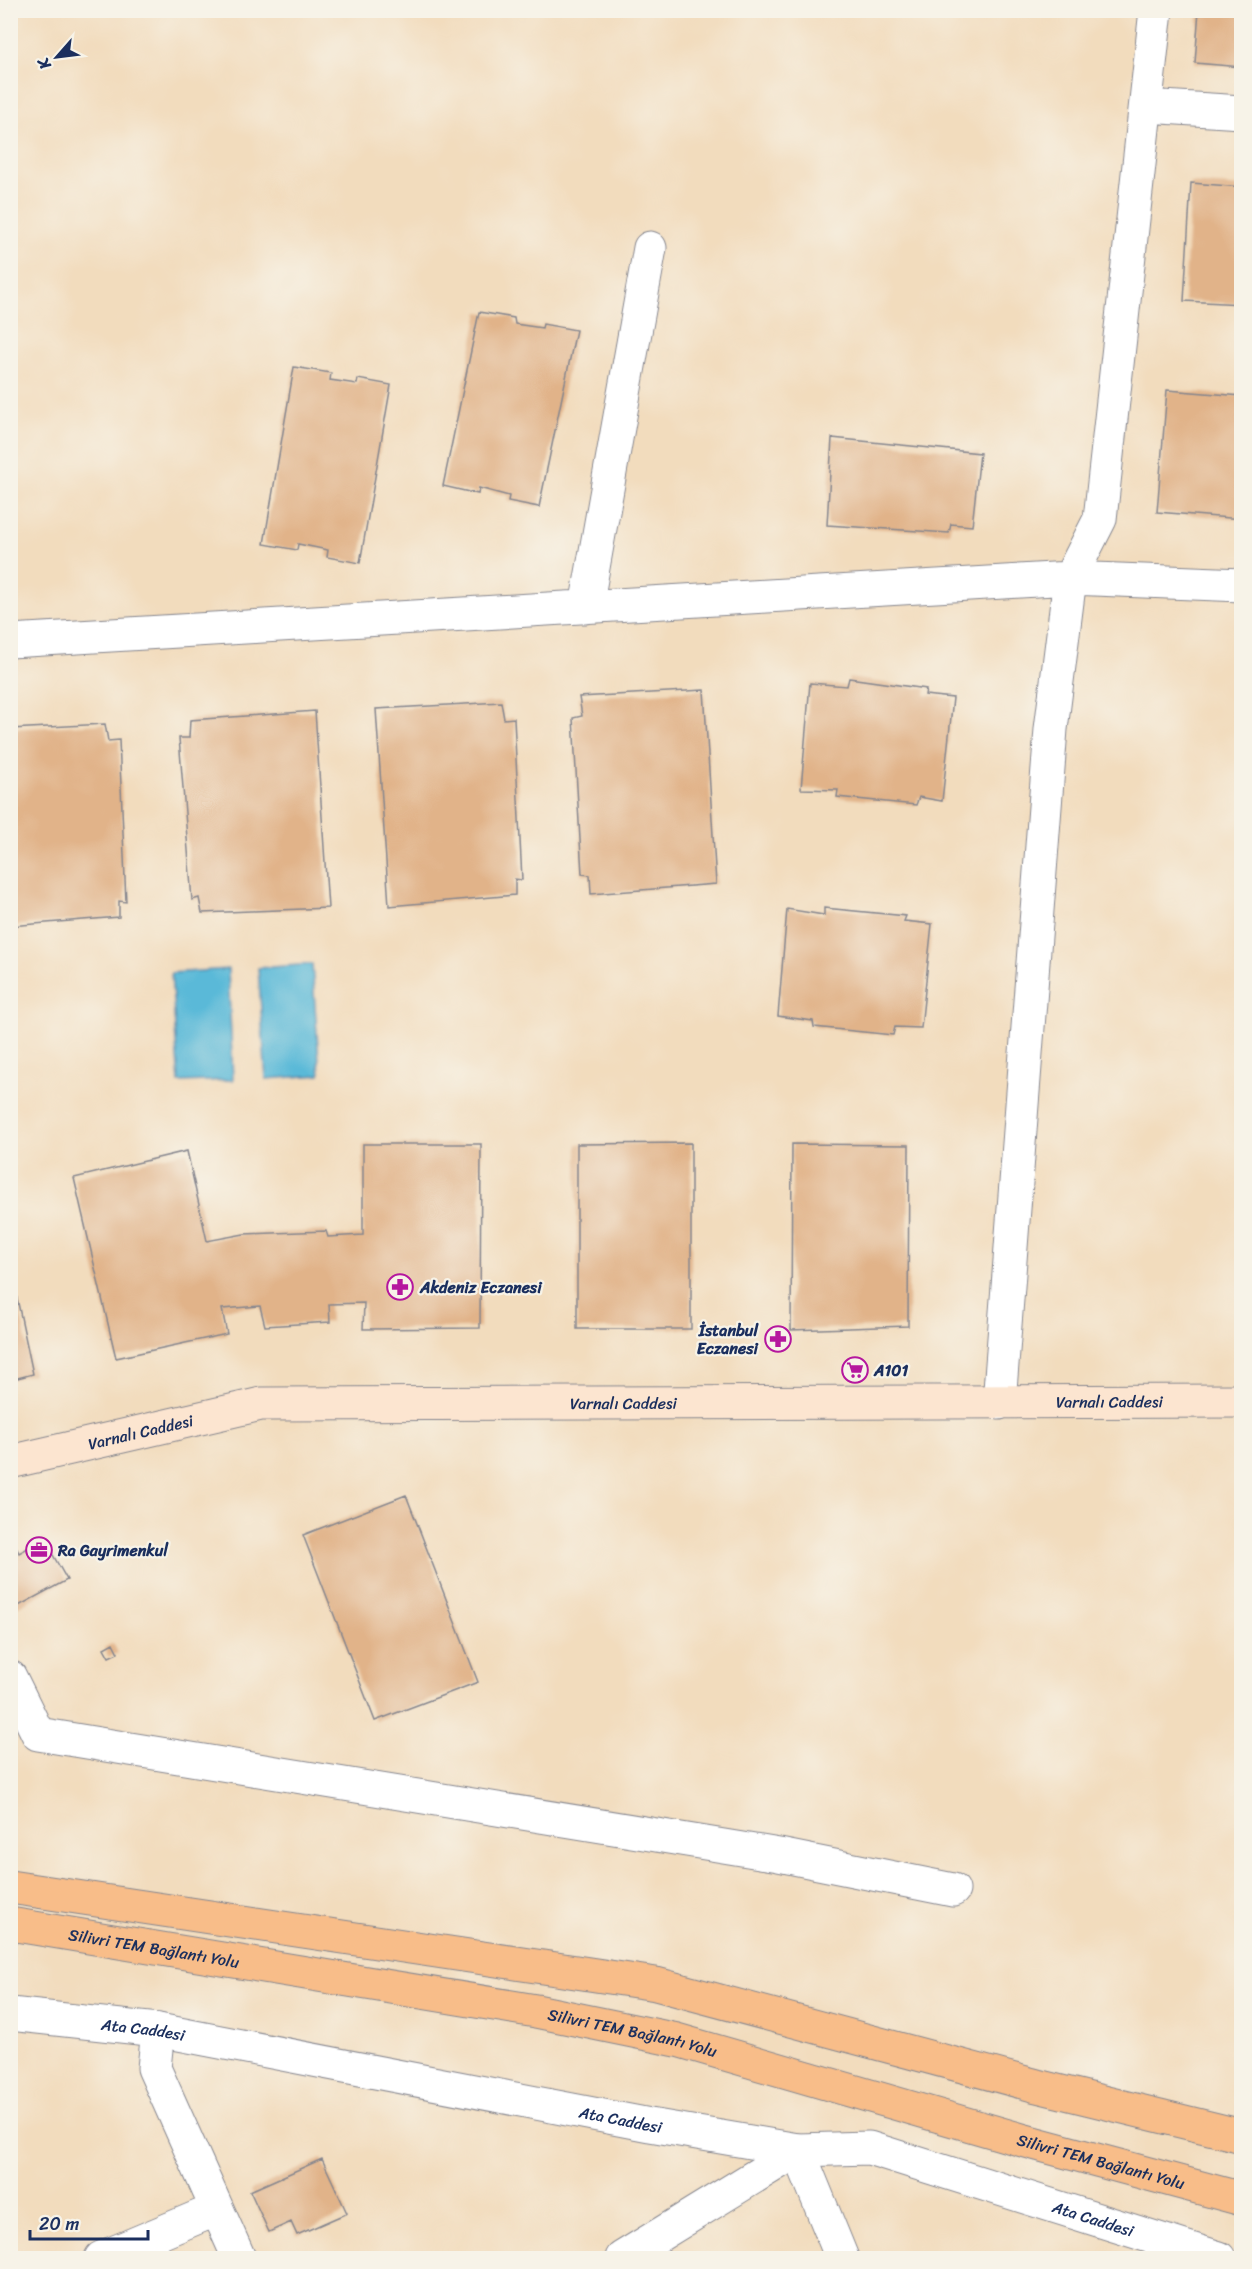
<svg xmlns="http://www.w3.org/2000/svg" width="1252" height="2269" font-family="Sriracha,sans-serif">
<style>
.water{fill:#5ab9d8;stroke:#3a749b;stroke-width:1.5}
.building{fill:#e1b389}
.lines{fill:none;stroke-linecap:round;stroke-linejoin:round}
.minor-casing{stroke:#86868e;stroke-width:35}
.tertiary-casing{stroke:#86868e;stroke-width:35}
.secondary-casing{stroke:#86868e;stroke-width:35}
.trunk-casing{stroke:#86868e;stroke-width:35}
.minor{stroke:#fff;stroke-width:33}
.tertiary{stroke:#fff;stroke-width:33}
.secondary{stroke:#fce5d0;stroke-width:33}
.trunk{stroke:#f8bd89;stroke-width:33}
.labels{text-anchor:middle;stroke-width:4.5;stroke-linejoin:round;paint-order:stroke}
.poi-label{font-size:16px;font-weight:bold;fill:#1b2f5e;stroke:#f7f3e8;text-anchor:start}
.street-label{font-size:16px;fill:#1b2f5e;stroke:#f7f3e8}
</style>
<rect width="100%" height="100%" fill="#f7f3e8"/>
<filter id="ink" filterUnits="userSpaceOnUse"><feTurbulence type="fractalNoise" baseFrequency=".0167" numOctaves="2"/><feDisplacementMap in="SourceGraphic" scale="12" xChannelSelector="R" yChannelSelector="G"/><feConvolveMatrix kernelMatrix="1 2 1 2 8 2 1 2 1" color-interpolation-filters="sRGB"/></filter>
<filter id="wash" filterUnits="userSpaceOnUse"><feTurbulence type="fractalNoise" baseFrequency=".008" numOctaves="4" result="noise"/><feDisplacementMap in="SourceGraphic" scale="24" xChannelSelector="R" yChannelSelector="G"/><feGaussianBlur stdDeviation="1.35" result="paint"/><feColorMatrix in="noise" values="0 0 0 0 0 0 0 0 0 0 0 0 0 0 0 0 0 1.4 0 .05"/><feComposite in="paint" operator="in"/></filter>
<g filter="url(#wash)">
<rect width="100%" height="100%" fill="#f2dcbd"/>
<path class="water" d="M312,964l8,111 -54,4 -8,-111z
M228,969l5,111 -54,2 -8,-109z"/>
<g id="blocks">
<path class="building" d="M1199,10h43v57l-47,-4z
M1191,183l51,4v117l-58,-3z
M479,312l35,6 1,6 27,4 1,-4 33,6 -37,177 -31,-6 1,-5 -30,-8 -1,6 -35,-8z
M294,367l37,6 -1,7 27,4 1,-5 33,6 -31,178 -33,-6 1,-7 -30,-6 -1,6 -33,-6z
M1167,390l75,6v123l-85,-7z
M832,438l148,15 -8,73 -21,-2 -2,9 -122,-8z
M849,678l77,11 -1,6 28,3 -11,103 -23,-4 -3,8 -79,-8 1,-7 -37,-1 9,-106 37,3z
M704,690l12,194 -125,10 -1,-19 -8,-1 -9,-156 9,-2 -3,-19z
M501,702l3,17 10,-1 8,162 -7,-1v16l-126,11 -13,-197z
M315,711l13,197 -126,5 -3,-15 -7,2 -13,-162h10l1,-18z
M105,724l3,17 11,-1 7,162 -7,-1v16l-109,9v-197z
M824,908l82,8 -2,5 28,3 -11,104 -26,-1 -2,8 -79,-8 -1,-6 -35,-5 9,-107 37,6z
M691,1143v186h-114v-185z
M363,1144h118l-1,184 -117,1 1,-26 -35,1 1,18 -65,4 -5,-20 -38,3 5,25 -111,24 -42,-180 113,-27 20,90 37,-7 82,-3 2,6 35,-2z
M792,1144l117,1 -1,181 -117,4z
M10,1265l23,109 -23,6z
M406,1495l72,187 -103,39 -72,-186z
M44,1539l23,41 -54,29 -3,-5v-54l6,-3 3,6z
M113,1643l5,10 -9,4 -5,-9z
M322,2159l25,54 -50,22 -6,-13 -22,10 -19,-41z"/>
</g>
</g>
<g filter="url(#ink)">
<use href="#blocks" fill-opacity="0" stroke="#86868e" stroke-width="1.5"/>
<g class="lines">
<g class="minor-casing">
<path id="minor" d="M1146,106l96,6
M586,607l64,-359
M10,641l1060,-63 172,7
M999,1403l52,-674 19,-151 30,-59 56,-509
M10,1677l28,57 741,121 174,35
M158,2030l-4,38 85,190
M101,2258l116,-49
M622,2258l176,-108 44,108"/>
</g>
<g class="tertiary-casing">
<g id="tertiary">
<path id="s1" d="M10,2014l148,16 492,95 148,25 71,-2 350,110"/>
</g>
</g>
<g class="secondary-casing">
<g id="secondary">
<path id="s2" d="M10,1462l251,-58 981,-3"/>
</g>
</g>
<g class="trunk-casing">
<g id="trunk">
<path d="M10,1887l646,97 381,102 205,50"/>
<path id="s3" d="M10,1924l526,87 141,29 345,100 220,59"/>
</g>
</g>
<use href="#minor" class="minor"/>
<use href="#tertiary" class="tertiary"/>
<use href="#secondary" class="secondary"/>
<use href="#trunk" class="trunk"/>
</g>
</g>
<defs>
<g id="pharmacy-ring" transform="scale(1.35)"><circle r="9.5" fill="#f7f3e8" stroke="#b5179e" stroke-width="1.5"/><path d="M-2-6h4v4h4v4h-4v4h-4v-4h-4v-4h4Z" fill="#b5179e"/></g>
<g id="supermarket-ring" transform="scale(1.35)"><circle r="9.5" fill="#f7f3e8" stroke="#b5179e" stroke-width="1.5"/><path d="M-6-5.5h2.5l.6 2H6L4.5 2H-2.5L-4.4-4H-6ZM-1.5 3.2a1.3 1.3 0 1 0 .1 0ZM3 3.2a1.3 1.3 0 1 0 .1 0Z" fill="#b5179e"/></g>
<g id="office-ring" transform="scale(1.35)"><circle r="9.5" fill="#f7f3e8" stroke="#b5179e" stroke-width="1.5"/><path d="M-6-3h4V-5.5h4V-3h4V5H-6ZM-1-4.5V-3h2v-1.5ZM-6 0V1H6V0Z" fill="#b5179e"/></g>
</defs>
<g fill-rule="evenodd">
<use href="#pharmacy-ring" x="400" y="1287"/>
<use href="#pharmacy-ring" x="778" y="1339"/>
<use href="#supermarket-ring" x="855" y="1370"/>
<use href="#office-ring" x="39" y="1550"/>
</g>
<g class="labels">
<g class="poi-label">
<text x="420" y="1293">Akdeniz Eczanesi</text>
<text x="758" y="1336" text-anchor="end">İstanbul<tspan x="758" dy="18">Eczanesi</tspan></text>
<text x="874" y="1376">A101</text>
<text x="58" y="1556">Ra Gayrimenkul</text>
</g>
<g class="street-label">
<text dy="6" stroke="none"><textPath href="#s2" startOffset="1106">Varnalı Caddesi</textPath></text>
<text dy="6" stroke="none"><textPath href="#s2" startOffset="620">Varnalı Caddesi</textPath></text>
<text dy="6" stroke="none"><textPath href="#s2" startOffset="134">Varnalı Caddesi</textPath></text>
<text dy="6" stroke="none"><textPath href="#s3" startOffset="146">Silivri TEM Bağlantı Yolu</textPath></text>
<text dy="6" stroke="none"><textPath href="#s1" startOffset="134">Ata Caddesi</textPath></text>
<text dy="6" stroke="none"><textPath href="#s3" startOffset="632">Silivri TEM Bağlantı Yolu</textPath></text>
<text dy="6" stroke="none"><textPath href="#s1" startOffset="620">Ata Caddesi</textPath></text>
<text dy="6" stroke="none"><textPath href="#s3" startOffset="1118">Silivri TEM Bağlantı Yolu</textPath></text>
<text dy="6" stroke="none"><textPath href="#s1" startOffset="1106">Ata Caddesi</textPath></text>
</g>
</g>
<rect width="1252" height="2269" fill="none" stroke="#f7f3e8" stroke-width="36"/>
<g transform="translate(57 57) rotate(242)" stroke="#f7f3e8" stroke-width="4.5" paint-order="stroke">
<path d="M0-4.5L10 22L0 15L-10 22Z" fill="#1b2f5e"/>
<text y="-9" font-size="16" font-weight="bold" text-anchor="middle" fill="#1b2f5e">K</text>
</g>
<path d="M30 2230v9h118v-9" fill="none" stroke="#1b2f5e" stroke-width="3"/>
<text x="39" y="2230" font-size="18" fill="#1b2f5e" stroke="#f7f3e8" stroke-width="4.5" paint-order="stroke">20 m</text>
</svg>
